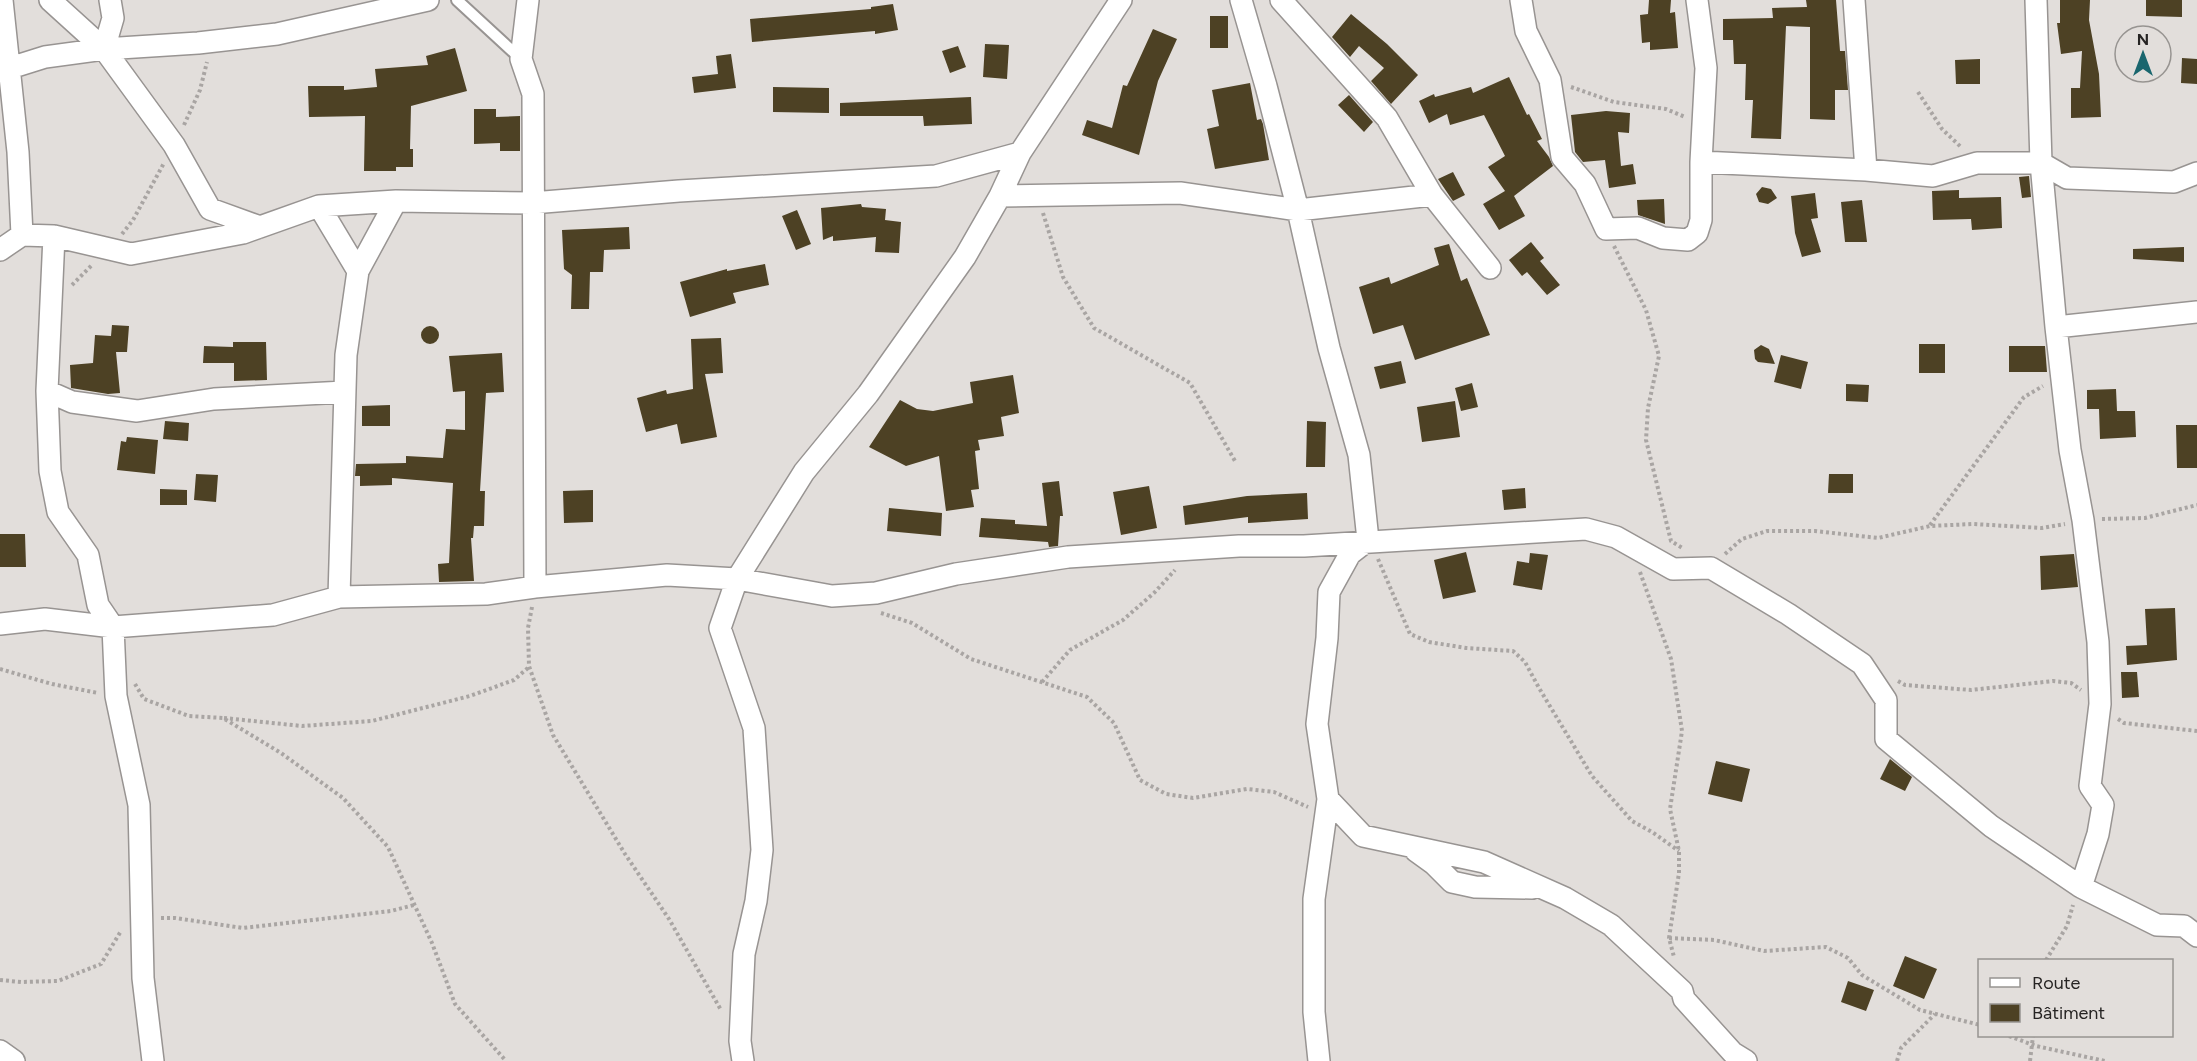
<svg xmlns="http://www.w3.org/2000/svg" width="2197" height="1061" font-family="Figtree,sans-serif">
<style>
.building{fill:#4d4124}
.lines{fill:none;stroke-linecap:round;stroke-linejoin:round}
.lane-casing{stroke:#989492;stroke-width:14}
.street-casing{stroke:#989492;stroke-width:24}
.path{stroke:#a9a5a3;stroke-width:4;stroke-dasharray:3 3;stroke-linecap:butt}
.lane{stroke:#fff;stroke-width:10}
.street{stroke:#fff;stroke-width:21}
</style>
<rect width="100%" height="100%" fill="#e2dedb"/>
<path class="building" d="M1649,0h22l-1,13 5,-1 3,36 -28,2v-8l-8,1 -2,-28 8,-1z
M1806,0h30l4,51h5l3,39h-13v30l-25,-1v-92l-24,-1 -5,113 -30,-1 2,-38h-8l1,-36h-12l-1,-24h-10v-21l50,-1 -1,-10 35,-1z
M2060,0h30l-1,20 10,54 2,43 -30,1v-30h9l2,-37 -21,3 -4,-31h3z
M2146,0h36v17l-36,-1z
M893,4l5,26 -23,4v-3l-123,11 -2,-23 121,-10v-2z
M1351,14l36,30 31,31 -27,29 -20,-23 13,-13 -25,-22 -9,11 -18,-20z
M1210,16h18v32h-18z
M1153,29l24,10 -19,42 -19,74 -57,-20 5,-15 25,8 11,-43 4,1z
M985,44l24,1 -2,34 -24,-2z
M958,46l8,21 -16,6 -8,-22z
M455,48l12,43 -56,15 -1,43h3v18h-17v4h-32l1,-55 -56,1 -1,-31h36v4l33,-3 -2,-18 53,-4 -2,-9z
M731,54l5,34 -42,5 -2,-16 26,-3 -2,-18z
M2182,58l15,1v25l-16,-1z
M1980,59v25h-24l-1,-24z
M1509,77l18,38 2,-1 13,25 -5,2 12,16 4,9 -39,30 11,20 -26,14 -16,-26 22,-13 -17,-24 17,-11 -21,-41 -34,10 -3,-11 -18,9 -10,-22 15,-7 1,3 36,-10 2,6z
M1250,83l7,37 4,-1 2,5 6,36 -54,9 -8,-40 12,-3 -7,-36z
M773,87l56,1v25l-56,-1z
M1349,95l24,27 -9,10 -26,-27z
M971,97l1,27 -48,2 -1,-10h-83v-13z
M474,109h22v8l24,-1v35h-20v-8l-26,1z
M1606,111l24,2 -1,20 -11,-1 3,34 12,-2 3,20 -27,4 -4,-28 -22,2 -8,-10 -4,-37z
M1453,172l12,23 -12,6 -15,-22z
M2029,176l2,21 -9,1 -3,-21z
M1762,187l9,2 6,9 -9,6 -9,-2 -3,-8z
M1959,190v8l42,-1 1,31 -30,2 -1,-11 -38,1 -1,-29z
M1815,193l3,25 -7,1 10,33 -19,5 -7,-24 -4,-37z
M1664,199l1,25 -27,-9 -1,-15z
M1862,200l5,42h-22l-4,-40z
M861,204l1,3 24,2 -1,11 16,2 -2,31 -24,-1 1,-15 -43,4v-5l-10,4 -2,-32z
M797,210l14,34 -15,6 -14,-34z
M629,227l1,22 -26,1 -1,22h-13l-1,37h-18l1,-34 -8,-6 -2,-39z
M1531,242l13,16 -4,3 20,24 -13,10 -20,-23 -5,4 -13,-16z
M1449,244l12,37 6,-3 23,57 -75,25 -12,-35 -30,9 -14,-47 30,-10 2,7 48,-19 -5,-17z
M2184,247v15l-51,-3v-10z
M765,264l4,21 -36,8 3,10 -46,14 -10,-35 47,-13v2z
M112,325l17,1 -2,26h-11l4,41 -12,1 -37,-6 -1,-23 23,-2 2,-28 16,1z
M421 335a9 9 0 1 1 18 0a9 9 0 1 1-18 0Z
M721,338l2,35 -18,1 12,63 -36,7 -4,-20 -31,8 -9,-34 29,-8 1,4 26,-5 -2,-50z
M233,342h33l1,38 -33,1v-18h-31l1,-17 29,1z
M1919,344h26v29h-26z
M1761,345l8,4 6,15 -17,-2 -3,-3 -1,-9z
M2009,346h36l2,26h-38z
M502,353l2,39 -18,1 -6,98h5l-1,35h-10l-1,12h-2l3,43 -35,1 -1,-18 11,-1 4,-80 -61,-5v7l-32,1v-10h-5l1,-12 50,-1v-7l37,2 3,-29 19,1v-39l-12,1 -4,-36z
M1781,355l27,7 -7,27 -27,-7z
M1401,361l5,22 -26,6 -6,-22z
M1013,375l6,38 -18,4 3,19 -26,4 2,10 -5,1 4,38 -8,1 3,17 -28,4 -7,-55 -33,10 -37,-19 31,-47 17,9 16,2 40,-8 -3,-21z
M1472,383l6,24 -17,4 -6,-23z
M1846,384l23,1 -1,17 -22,-1z
M2116,389l1,22h18l1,26 -36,2 -1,-30h-12v-19z
M1455,401l5,36 -38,5 -5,-35z
M390,405v21h-28v-20z
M165,421l24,2 -1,18 -25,-2z
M1307,421l19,1 -1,45h-19z
M2176,425h21v43h-20z
M127,437l31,3 -3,34 -38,-4 4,-29 5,1z
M196,474l22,1 -2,27 -22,-2z
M1829,474h24v19h-25z
M1059,481l4,35h-3l-2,30 -9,1 -1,-5 -69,-5 2,-19 34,2v4l32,2 -5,-43z
M1149,486l8,42 -36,7 -8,-43z
M1525,488l1,20 -22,2 -2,-20z
M160,489l27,1v15h-27z
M593,490v32l-29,1 -1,-32z
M1307,493l1,26 -60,4v-6l-63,8 -2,-19 64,-10z
M889,508l53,5 -1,23 -54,-5z
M0,534h25l1,33h-26z
M1466,552l10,40 -33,7 -9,-39z
M1530,553l18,2 -6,35 -29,-5 4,-24 12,2z
M2074,554l4,33 -37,3 -1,-34z
M2175,608l2,52 -50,5 -1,-19 21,-1 -2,-36z
M2121,672h16l2,25 -17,1z
M1890,759l22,18 -7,14 -25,-12z
M1716,761l34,8 -8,33 -34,-8z
M1905,956l32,13 -13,30 -31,-13z
M1848,981l26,9 -8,21 -25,-9z"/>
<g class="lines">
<g class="lane-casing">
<path id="lane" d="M457,0l64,59"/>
</g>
<g class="street-casing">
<path id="street" d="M2,0l16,152 4,83
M50,0l54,49 70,96 36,64 50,18
M528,0l-7,59 12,35 2,493
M1241,0l25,86 32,124 31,138 30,107 9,85 -18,14 -21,38 -2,46 -10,86 11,75 35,37 121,26 81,36 46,27 71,66 2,8 49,54 13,8
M1281,0l106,118 45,77 58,73
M1521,0l5,31 24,49 12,77 23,27 21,45 32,-1 25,10 25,2 9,-7 4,-13v-58l5,-94 -9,-68
M1854,0l12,170
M2036,0l5,163 15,164 14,123 13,70 15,122 2,62 -10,82 13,19 -5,29 -17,53 76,38 27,1 13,10
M104,49l9,-31 -3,-18
M10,68l35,-11 59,-8 94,-6 79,-9 151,-34
M1701,162l165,8 67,6 44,-13h64l26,15 107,4 23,-9
M1000,196l180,-3 118,17 134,-15
M319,206l39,65
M54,236l-7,155 3,80 8,41 30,43 10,50 15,22 3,69 23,109 4,173 10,83
M0,250l22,-15 32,1 77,18 112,-21 76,-27 77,-5 136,2 147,-12 257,-15 84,-23
M2056,327l141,-15
M47,391l25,11 65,9 77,-12 130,-7
M339,597l7,-242 12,-84 38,-70
M0,624l45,-5 68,8 160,-12 66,-18 147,-3 49,-7 132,-12 70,4 95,17 44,-3 80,-19 112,-17 171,-11h65l282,-17 30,8 57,32 38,-1 77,46 74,50 24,36v39l105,87 90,61
M1416,851l18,13 18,18 23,5 57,1
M0,1051l14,10
M743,1061l-3,-20 4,-87 12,-53 6,-51 -8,-122 -34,-100 17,-49 67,-107 64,-78 97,-137 35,-61 20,-43 101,-153
M1319,1061l-5,-49v-113l14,-100"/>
</g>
<path class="path" d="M1571,87l43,15 52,7 19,8
M1918,92l24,37 20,19
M184,125l16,-35 7,-28
M1043,213l20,64 31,51 96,55 45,78
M122,234l11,-14 31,-57
M1614,246l32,64 13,46 -11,52 -2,32 25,101 13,8
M72,285l20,-20
M2102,519l43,-1 52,-13
M1930,525l94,-128 19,-11
M1725,554l17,-15 25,-8h48l63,7 52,-12 43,-2 69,4 23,-4
M1378,559l32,75 19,8 37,6 47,3 12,11 14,26 53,88 40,45 20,11 27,19
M1640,572l31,87 11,72 -12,78 9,42v22l-10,65 5,19
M532,607l-4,21 1,38 24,69 72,119 44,65 52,91
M881,613l31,10 59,36 116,38 27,26 26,57 26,14 27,4 54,-9 27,3 34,15
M0,669l52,15 46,9
M1898,681l7,4 66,5 82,-9 18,2 10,7
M1042,682l28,-32 53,-30 31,-27 21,-23
M135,684l9,15 45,17 34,2 58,35 62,45 45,49 44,96 23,61 51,57
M224,718l78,8 70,-5 98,-25 44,-16 15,-13
M2118,719l6,4 73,8
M161,918h14l68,10 148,-17 23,-6
M1669,938l45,2 50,11 62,-4 22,11 14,17 58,35 60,15
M2046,960l21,-34 6,-21
M0,980l21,2 37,-1 43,-17 20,-33
M2009,1036l27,10 69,15
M1897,1061l4,-13 34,-34
M2030,1061l3,-25"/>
<use href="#lane" class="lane"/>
<use href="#street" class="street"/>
</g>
<rect x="1978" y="959" width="195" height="78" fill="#e2dedb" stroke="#979491" stroke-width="1.5"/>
<rect x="1990" y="978" width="30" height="9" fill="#ffffff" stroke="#979491" stroke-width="1.5"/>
<text x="2032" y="989" font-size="18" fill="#262423">Route</text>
<rect x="1990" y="1004" width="30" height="18" fill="#4d4124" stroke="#979491" stroke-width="1.5"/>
<text x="2032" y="1019" font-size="18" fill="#262423">Bâtiment</text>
<g transform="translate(2143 54)"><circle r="28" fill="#e2dedb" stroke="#979491" stroke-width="1.5"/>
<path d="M0-4.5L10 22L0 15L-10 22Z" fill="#1a666e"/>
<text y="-9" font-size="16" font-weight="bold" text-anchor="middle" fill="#262423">N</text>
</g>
</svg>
